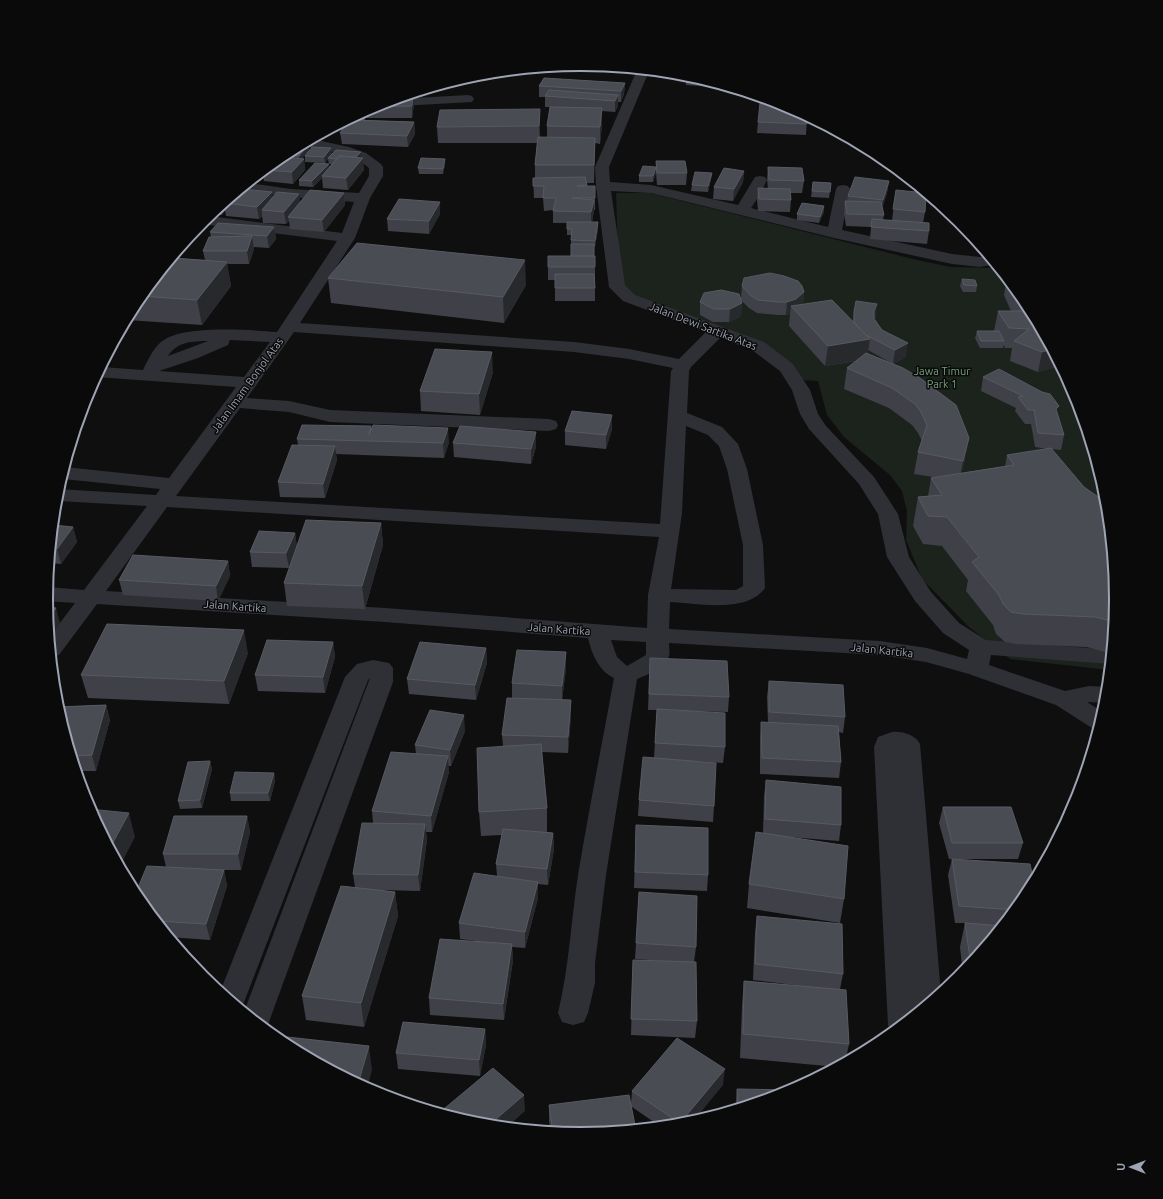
<svg xmlns="http://www.w3.org/2000/svg" width="1163" height="1199" font-family="Ubuntu,sans-serif">
<style>
.green{fill:#1b231c}
.lines{fill:none;stroke-linecap:round;stroke-linejoin:round}
.minor{fill:#2f3035;fill-rule:evenodd}
.wall{fill:#404148}
.shaded-wall{fill:#28292d}
.building{fill:#4a4c54;stroke:#575a62}
.labels{text-anchor:middle;stroke-width:3;stroke-linejoin:round;paint-order:stroke}
.street-label{font-size:11px;fill:#9ea4b3;stroke:#0a0a0b}
.park-label{font-size:11px;fill:#73a076;stroke:#0a0a0b}
.rim{fill:none;stroke:#9ea4b3;stroke-width:2}
</style>
<rect width="100%" height="100%" fill="#0f0f10"/>
<path class="green" d="M616,193h34l267,67 34,7 48,1 28,34 49,93 31,100 10,105 -7,70 -100,-11 -41,-32 -47,-48 -16,-39 1,-29 -5,-20 -12,-16 -46,-38 -17,-22 -9,-34 -17,-1 -42,-39 -23,-9 -90,-29 -21,-14 -6,-13z"/>
<g class="lines">
<path class="minor" d="M637,70l12,1 -40,96 1,15 41,3 87,20 17,-28 5,-1 5,1 2,3 -8,16 -8,12 77,19 8,-38 2,-3 5,-1 5,1 2,3 -8,41 110,24 28,3 9,-1 7,8 -16,3 -28,-3 -118,-26 -183,-45 -40,-2 14,94 10,10 129,47 29,22 17,26 8,24 8,12 48,51 24,37 11,43 22,35 28,31 27,17 126,10 -1,14 -120,-9 -2,10 76,26 24,-5 19,1 -1,16 -20,-1 17,11 -5,17 -7,-2 -36,-23 -87,-31 -43,-12 -46,-7 -211,-12c0,4 1,10 0,13 -4,12 -22,19 -32,23l-31,196 -11,88v20l-7,30 -4,9 -11,3 -11,-3 -4,-9c11,-45 13,-92 20,-138 11,-66 24,-131 36,-197 -16,-8 -22,-24 -26,-40l-203,-16 -288,-18 -38,51 -7,2 -2,-21 25,-33 -29,-2v-2l1,-12 37,3 63,-84 -89,-5 -2,-1 2,-11 98,6 4,-6 -97,-10 -2,-1 4,-11 104,11 67,-91 -140,-10 6,-10 41,3c5,-10 11,-24 21,-30 23,-15 85,-10 113,-8l60,-91 -136,-17 8,-8 133,17 12,-31 -63,-5 -51,-7 9,-7 42,6 68,4 10,-17v-8c-19,-17 -44,-16 -67,-23l10,-6 37,8 17,6 15,11 2,3v9l-13,22 -15,40 -55,85 274,19 55,7 50,10 27,-27 -83,-31 -14,-14 -13,-101 -1,-19zM294,332l280,20 55,7 44,9 -2,3 -11,153 -484,-28 64,-88 49,4 41,10 219,9 7,-2 2,-4 -2,-4 -7,-2 -219,-9 -41,-9 -42,-3zM720,338l32,12 28,21 12,19 8,24 9,15 50,55 19,30 9,43 28,44 28,32 26,17 -2,9 -40,-11 -47,-7 -211,-12 1,-27c27,1 77,12 95,-14l-2,-43 -16,-76 -9,-25 -16,-17 -35,-14 2,-42 2,-4zM230,340l40,2 -26,35 -85,-6 39,-13 30,-13zM208,341l-40,15c9,-14 24,-15 40,-15zM686,426l22,9 11,11 8,23 16,76v41l-7,4 -65,-1 11,-76zM167,507l492,30 -11,58 -1,33 -262,-20 -279,-17zM611,640l35,2v13l-19,11 -10,-9z
M468,95l4,1 2,3 -2,3 -90,5 -5,-2 20,-6z
M373,660l16,3 4,5v14l-127,348 -22,-18 126,-334 -2,2 -127,330 -21,-18 125,-315 12,-13z
M892,732c11,-1 23,3 28,12l21,250 -49,40 -4,-9 -14,-278 4,-10z"/>
</g>
<path class="wall" d="M686,74l44,14 -44,-3z
M625,83l-1,11 -3,8h-3v4l-3,6 -13,-1v14l-2,19 -5,-1 -1,40h-7v3l8,12v12h-1l-2,12h6v6l-3,19h-1v9h1v45h-40v-21h-7v-13l23,-11v-21h-4v-12h-14v-13l-9,1 -1,-13h-9l-1,-20h2v-13l2,-22h-99l-1,-16 103,-1v11h7v-11l4,-19h-6v-10h-6v-11z
M414,104l-2,14h-47v2l49,2 1,12 -7,13 -66,-3 -2,-11 3,-4 -8,2 -3,-3 25,-13 4,1v-3l16,-8z
M807,116l-1,19 -49,-2 1,-11z
M308,145l1,6 -7,7 2,1 1,11 -12,14 -29,-3 -1,-8 -10,9h-2l30,-25h2v-2l1,-1z
M331,148l1,5 -2,3 31,-4 3,18 -16,20 -25,-2 -1,-10 -9,9 -14,-1v-6l30,-16v3l3,-3h-3l-1,-5 -3,4 -20,-1v-6z
M656,161l31,12 -1,12h-29l-1,-12 -3,9h-14v-6l17,-9z
M445,164l-2,10h-24l-1,-6z
M768,167l36,14 -2,12h-12l1,7 -1,12 -32,-1 -1,-11 1,-12 10,1 -1,-10z
M744,171l-1,11 -10,19 -20,-2 1,-12z
M712,173l-1,6 -3,13 -17,-1 1,-6z
M889,181l-2,12 -5,15 2,7 -1,5h9l4,-30 29,22 -2,11 6,8 -2,13 -57,-5 1,-12 -25,-1 -2,-13 1,-12h2l1,-5z
M813,182l18,1 -2,15 -18,-1z
M242,189l31,8 27,5 44,-9 1,12 -21,27 -34,-3 -1,-8 -3,3 -23,-1 -1,-7 -3,3 -33,-3 -1,-6 -3,5 -11,-1z
M440,202v12l-11,20 -41,-3 -1,-12z
M824,212l-5,11 -22,-3v-6z
M274,227l2,12 -7,9 -15,-1v2l-5,15h-22l4,22 -29,39 -75,-5 9,-18 37,-44 32,2 -2,-9 8,-14 -1,-5z
M328,278l198,7 -22,38 -173,-20z
M962,279l15,7 -1,6h-13l-3,-6z
M1007,279l20,23 34,64h-1l-22,6 -28,-11 2,-13h-7l-2,-3v3h-23l-5,-10 2,-7h17l4,-20h13l-7,-16z
M742,286l62,6 -1,12 50,17 1,-9 22,5 -1,2 7,11 24,27 -13,7 -25,-14v4l35,14 62,92 -4,13 44,-7 2,-11 41,-6 -13,-2 -4,-23h-6l-10,-13 1,-3 -35,-17 2,-14 74,35 7,23 -3,15 -10,-1 66,151 -5,54 -25,-7 -71,-3 -11,-2 -9,-8 -3,-9 -27,-34 2,-11 -26,-34 -19,-2 -10,-18 5,-29 10,-1 3,-18 2,-1 -19,-3 4,-22 4,-11 -4,-8 -6,-8 -23,-17 -45,-19 3,-21 10,-7 -32,5 -36,-40 1,-12 -4,1h-8l-21,-2 -8,-5 -7,-7 -1,15 -12,6h-16l-13,-7v-13l41,-4z
M493,372l-13,43 -59,-4 -1,-20z
M612,415v14l-6,20 -41,-4v-14z
M371,429l78,13 -5,16 -108,-4 1,6 -12,38 -45,-1 -2,-15 20,-37 -1,-6z
M453,443l83,4 -5,17 -77,-7z
M381,523l2,22 -18,64 -78,-3 -3,-23z
M53,525l20,2 4,15 -16,22 -11,-1z
M295,533l2,15 -8,20 -37,-1 -2,-15z
M228,561l2,15 -12,25 -95,-6 -4,-15z
M333,642l2,15 -10,36 -67,-2 -3,-16z
M486,648l1,15 -11,37 -67,-6 -2,-15z
M248,653l-19,51 -141,-6 -7,-23z
M650,658l79,39 -1,15 -41,-1 38,36 -2,16 -29,-2 20,45 -1,16 -75,-6 1,-16 15,-42 3,-48h-9z
M566,668l-4,32h9v15l-3,38 -26,-1 5,56v24l6,1 1,16 -6,36 -10,-1v14l-13,50 -13,-1 1,13 -9,60 -74,-5 -1,-17 47,-57 -16,-2 -1,-16 38,-47 -1,-12 6,-29 -21,1 -2,-24 24,-66 -1,-11 10,-37v-15z
M769,681l76,36 -2,16 -4,-1 2,30 -2,16 -79,-4v-36l1,-16 7,1 -1,-26z
M106,705l4,15 -14,51h-19l-20,-64z
M465,731l-14,35h-3l1,6 -17,60h-6l1,8 -7,51 -40,-1 15,2 3,24 -34,111 -58,-7 -4,-24 53,-109 -2,-13 20,-51 -1,-12 44,-57 -1,-9z
M210,761l2,8 -10,39 -22,1 -2,-8z
M274,773l1,8 -5,20h-39l-1,-8z
M766,780l75,45 -2,16 -50,-4 55,62 -4,24 -93,-15 2,-24 14,-51 1,-37z
M943,807l80,36 -5,16h-69l-10,-36z
M247,816l3,16 -9,38h-28h11l3,16 -17,54 -41,-3 -33,-40 30,-30 -3,-13z
M636,825l72,50 -1,16 -73,-3z
M952,859l75,38 -64,77 -3,-27 5,-24h-10l-7,-48z
M757,916l86,58 -3,15 9,55 -4,19 -8,4 -97,-9 2,-53 2,-24 58,5 -49,-6 2,-48z
M636,943l60,4 -2,15 3,59 -2,17 -64,-3 2,-75 30,1 -28,-2z
M485,1029l1,16 -6,31 -82,-7 -2,-16z
M723,1085l-37,40 -25,2 -29,-20 -51,28 -30,-3 -2,-11v-16l82,-1 1,-13z
M737,1089l49,5 -51,16z"/>
<path class="shaded-wall" d="M625,83l-1,11 -3,8v-11z
M413,94l1,10 -2,14v-12z
M618,95v11l-3,6v-11z
M602,108v17l-2,19v-17z
M540,109v34l-1,-17z
M365,119l1,5 -31,7v-4l6,-3z
M414,122l1,12 -7,13 -1,-11z
M308,145l1,6 -10,11v-6z
M331,148l1,5 -7,10 -1,-6z
M361,152l1,6 -8,2z
M363,158l1,12 -16,20 -2,-12z
M304,159l1,11 -12,14 -1,-12z
M445,159v5l-2,10v-5z
M329,164v6l-7,6v2l-9,9 -1,-6z
M656,167v6l-3,9v-6z
M744,171l-1,11 -10,19 1,-12z
M263,172v1l-10,9v-2z
M712,173l-1,6 -3,13v-6z
M889,181l-2,12 -6,19 2,-12z
M272,192l2,12 -12,6v6l-3,3 -2,-12z
M344,193l1,12 -21,27 -2,-12z
M299,194l2,12 -13,11 1,4 -3,3 -2,-12z
M232,197l-8,6 1,7 -3,5 -2,-9z
M594,200v12l-3,12v-12z
M440,202v12l-11,20v-13z
M824,206v6l-5,11 1,-6z
M598,222v6l-3,19v-6z
M274,227l2,12 -7,9 -2,-12z
M252,236l2,13 -5,15 -2,-13z
M525,260l1,25 -22,38 -1,-26z
M227,262l4,24 -29,39 -5,-25z
M804,292l-1,13 -12,1 -1,8 -4,1 1,-13z
M742,303l-1,13 -12,6 1,-13z
M877,304l-1,13 -4,7 2,-13z
M870,339l-3,20 -42,7 3,-20z
M908,343l-2,14 -13,7 2,-14z
M1052,349l8,16v1l-22,6 4,-20z
M492,352l1,20 -13,43 -1,-21z
M612,415v14l-6,20v-14z
M448,428l1,14 -5,16 -1,-15z
M536,432v15l-5,17v-15z
M969,438l-4,22 -6,23 4,-22z
M335,446l2,14 -12,38 -2,-14z
M381,523l2,22 -18,64 -3,-23z
M73,527l4,15 -16,22 -4,-15z
M295,533l2,15 -8,20 -3,-15z
M228,561l2,15 -12,25 -2,-15z
M56,608l4,15 -10,16 -2,-19z
M244,630l4,23 -19,51 -5,-23z
M333,642l2,15 -10,36 -2,-16z
M486,648l1,15 -11,37 -1,-15z
M566,652v16l-4,33v-15z
M571,700v15l-3,38v-16z
M106,705l4,15 -14,51 -4,-16z
M464,715l1,16 -14,35 -1,-16z
M448,756l1,16 -17,60 -1,-16z
M210,761l2,8 -10,39 -2,-8z
M274,773l1,8 -5,20 -2,-8z
M129,813l6,24 -15,29 -10,-18z
M247,816l3,16 -9,38 -3,-16z
M425,824l2,16 -7,51 -2,-16z
M553,833l1,16 -6,36 -1,-16z
M224,870l3,16 -17,54 -4,-16z
M538,882v16l-13,50v-16z
M395,892l3,24 -34,111 -3,-24z
M512,944l1,16 -9,60 -1,-16z
M187,949l3,14 -6,-7z
M485,1029l1,16 -6,31 -1,-16z
M369,1046l3,24 -5,19 -9,-5z
M725,1069l-2,16 -31,38 -6,2h-7l1,-2z
M524,1095l1,16 -19,17 -18,-2z"/>
<path class="building" d="M544,78l81,5 -4,8 -82,-5z
M549,90l69,5 -3,6 -70,-5z
M413,94l-1,12 -40,1 5,-2z
M760,103l27,2 20,11v8l-49,-2z
M550,107l52,1 -2,19 -53,-1z
M540,109l-1,17 -102,1 3,-17z
M357,115h3l5,4 -6,1h-10l-2,3 -6,1z
M349,120l65,2 -7,14 -67,-3z
M538,137l57,1 -1,27h-59z
M302,144l6,1 -9,11 -16,-1z
M312,147l19,1 -7,9 -19,-1z
M336,150l25,2 -5,5 -17,-1 -2,3 -9,-1z
M339,156l24,2 -17,20 -24,-2z
M281,157l23,2 -12,13 -27,-2z
M421,158l24,1 -2,10 -25,-1z
M656,161h29l2,12h-30z
M315,163l14,1 -17,17 -13,-1z
M643,166l13,1 -3,9h-14z
M768,167l34,1 2,13 -35,-1z
M724,168l20,3 -10,18 -20,-2z
M695,172l17,1 -4,13 -16,-1z
M585,177l2,8 -10,1h18v12h-23l22,2 -3,12 -38,-1 3,-13h-13l1,-12h-11v-8z
M855,177l34,4 -6,19 -35,-4z
M813,182l18,1 -1,9 -18,-1z
M758,188l32,1 1,11 -32,-1z
M242,189l30,3 -15,15 -33,-4z
M310,190l34,3 -22,27 -34,-3z
M896,190l30,3 -1,19 -32,-3z
M277,192l22,2 -15,18 -22,-2z
M399,199l41,3 -11,19 -42,-2z
M845,201l36,1 3,13 -37,-1z
M802,203l22,3 -4,11 -23,-3z
M872,219l57,4v8l-58,-4z
M567,222h31l-3,19 -24,-1 1,-11h-5z
M218,223l56,4 -7,9 -57,-4z
M252,236l-5,15h-44l6,-14z
M357,243l168,17 -22,37 -175,-19z
M571,244h23v12h-23z
M548,256h47v11h-47z
M173,258l54,4 -30,38 -56,-4z
M770,273l14,3 14,5 4,5 2,6 -8,7 -9,3h-8l-21,-2 -8,-5 -8,-9 2,-8z
M555,274h39l1,14h-40z
M962,279l13,1 2,6 -13,-1z
M1011,283l16,19 25,47 -10,3 -28,-11 15,-12 -20,-1 -11,-17h25z
M721,290l18,4 3,9 -12,6h-16l-14,-7 4,-9z
M832,300l38,39 -42,7 -37,-40z
M856,301l21,3 -3,7v8l8,11 26,13 -13,7 -29,-15 -12,-12v-11z
M977,331h22l5,10h-23z
M435,349l57,3 -13,42 -59,-3z
M866,353l37,15 17,10 36,27 13,33 -6,23 -45,-9 9,-27 -6,-13 -6,-8 -23,-16 -45,-20z
M999,369l43,23 8,2 9,12 -3,3 8,26 -26,-2 -4,-23h-6l-10,-13 5,-1 -40,-19z
M572,411l40,4 -6,20 -41,-4z
M302,425l69,1 -2,9 4,-10 75,3 -5,15 -146,-4z
M460,426l76,6 -5,17 -78,-6z
M292,445l43,1 -12,38 -45,-2z
M1051,448l33,39 23,16 10,97 -2,22 -20,-5 -72,-3 -12,-2 -8,-8 -4,-9 -27,-33 7,-5 -32,-40 -19,-1 -10,-19 24,-2 -11,-17 83,-13 -7,-10z
M306,520l75,3 -19,63 -78,-3z
M53,525l20,2 -16,22 -6,-1z
M259,531l36,2 -9,20 -36,-1z
M133,555l95,6 -12,25 -97,-6z
M47,607l9,1 -8,12z
M107,624l137,6 -20,51 -143,-6z
M267,640l66,2 -10,35 -68,-2z
M420,642l66,6 -11,37 -68,-6z
M517,650l49,2 -4,34 -50,-3z
M650,658l77,3 2,36 -80,-3z
M769,681l74,4 2,32 -76,-5z
M507,698l64,2 -3,37 -66,-2z
M106,705l-14,50 -20,1 -15,-49z
M657,709l68,4v34l-70,-4z
M430,710l34,5 -14,35 -35,-5z
M761,722l77,4 3,36 -79,-4z
M541,744l6,64 -68,4 -2,-64z
M391,752l57,4 -17,60 -59,-5z
M643,757l73,6 -2,43 -75,-6z
M210,761l-10,39 -22,1 10,-39z
M235,772l39,1 -6,20h-38z
M766,780l75,7v38l-76,-6z
M943,807h68l12,36h-71z
M89,809l40,4 -19,35z
M174,816h73l-9,38h-75z
M362,823l63,1 -7,51 -65,-1z
M636,825l72,3v47l-73,-3z
M503,829l50,4 -6,36 -51,-5z
M756,832l92,14 -4,53 -95,-15z
M952,859l78,5 4,19 -7,14 -11,13 -57,-4z
M147,866l77,4 -18,54 -50,-3 -21,-26z
M474,873l64,9 -13,50 -66,-9z
M341,886l54,6 -34,111 -59,-7z
M639,892l58,4 -1,51 -60,-4z
M757,916l85,8 1,50 -88,-10z
M965,923l38,3 -32,39z
M440,939l72,5 -9,60 -74,-6z
M178,948l9,1 -3,7z
M633,960l63,2 1,59 -66,-2z
M744,981l102,9 3,54 -106,-10z
M403,1022l82,7 -6,31 -83,-7z
M278,1036l91,10 -11,38 -74,-39 -7,-6z
M677,1038l48,31 -45,54 -48,-32z
M493,1068l31,27 -36,31 -11,-1 -38,-12z
M737,1089l57,1 -8,4 -48,15z
M629,1095l7,35 -55,5 -28,-3 -4,-27z"/>
<g class="labels">
<g class="street-label">
<text transform="translate(703 326) rotate(21)" y="4">Jalan Dewi Sartika Atas</text>
<text transform="translate(247 385) rotate(-54)" y="4">Jalan Imam Bonjol Atas</text>
<text transform="translate(235 606) rotate(4)" y="4">Jalan Kartika</text>
<text transform="translate(559 629) rotate(4)" y="4">Jalan Kartika</text>
<text transform="translate(882 650) rotate(6)" y="4">Jalan Kartika</text>
</g>
<g class="park-label">
<text x="942" y="375">Jawa Timur<tspan x="942" dy="13">Park 1</tspan></text>
</g>
</g>
<path d="M0 0H1163V1199H0ZM53 599a528 528 0 1 1 1056 0a528 528 0 1 1-1056 0Z" fill="#0a0a0b" fill-rule="evenodd"/>
<path class="rim" d="M53 599a528 528 0 1 1 1056 0a528 528 0 1 1-1056 0Z"/>
<g transform="translate(1131 1167) rotate(270)" stroke="#0a0a0b" stroke-width="3" paint-order="stroke">
<path d="M0-3L7 15L0 10L-7 15Z" fill="#9ea4b3"/>
<text y="-6" font-size="11" font-weight="bold" text-anchor="middle" fill="#9ea4b3">U</text>
</g>
</svg>
